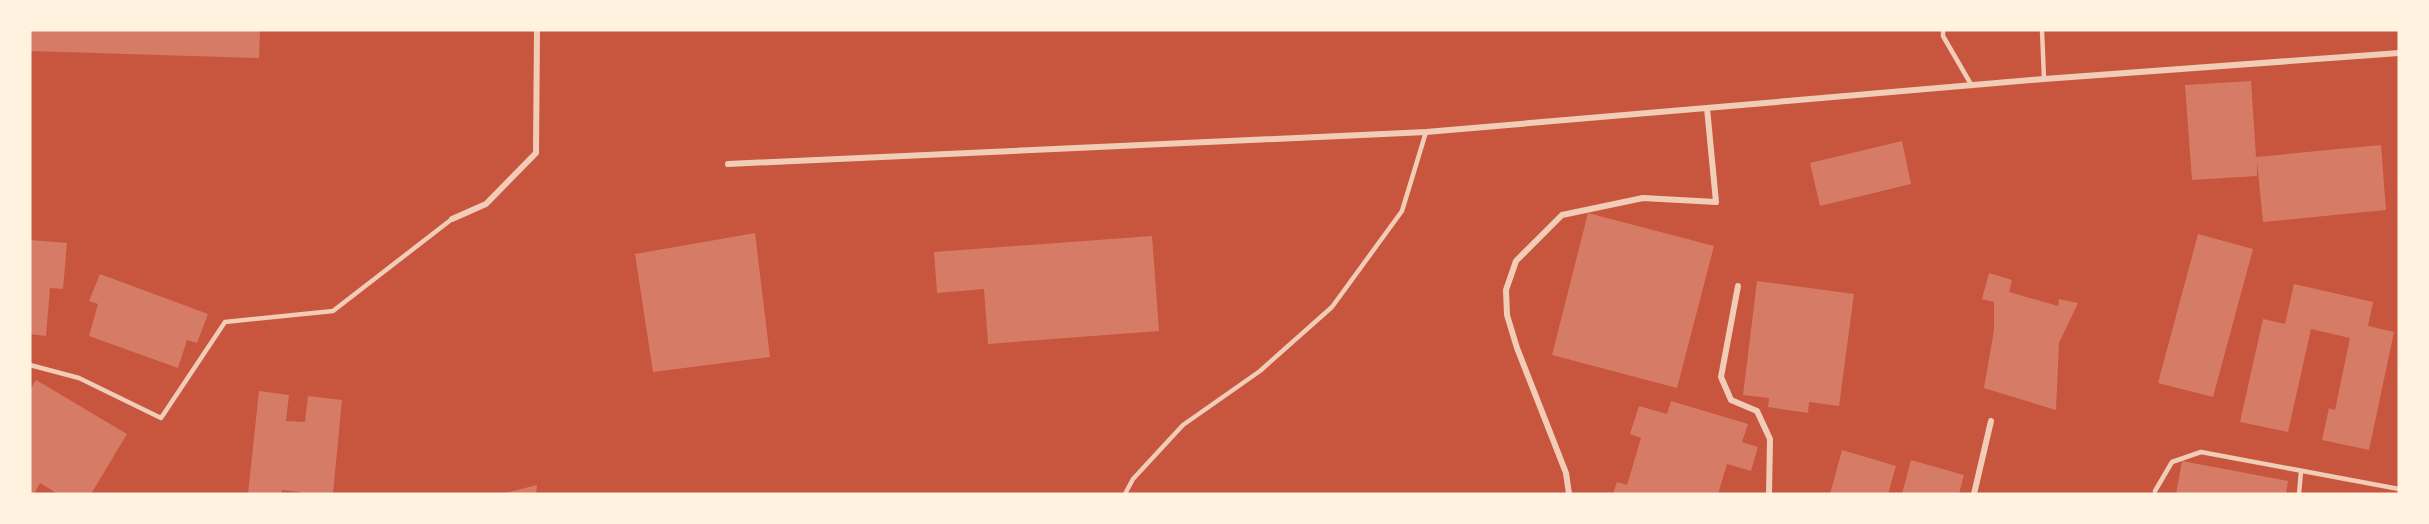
<svg xmlns="http://www.w3.org/2000/svg" width="2429" height="524" font-family="Raleway,sans-serif">
<style>
.building{fill:#d67c66}
.lines{fill:none;stroke-linecap:round;stroke-linejoin:round}
.service{stroke:#f1ccb7;stroke-width:4.5}
.minor{stroke:#f1ccb7;stroke-width:6}
</style>
<rect width="100%" height="100%" fill="#c8553d"/>
<path class="building" d="M30,30h230l-1,28 -229,-7z
M2251,81l5,76 125,-12 5,65 -123,12 -6,-61v15l-65,4 -7,-95z
M1902,141l9,43 -91,22 -10,-43z
M1588,213l126,33 -37,142 -125,-33z
M755,233l15,124 -117,15 -18,-118z
M2198,234l55,15 -40,148 -55,-14z
M1152,236l7,95 -171,13 -4,-55 -47,4 -3,-41z
M30,240l37,3 -4,46 -13,-1 -4,48 -16,-2z
M1989,273l23,7 -3,12 49,14 1,-7 19,4 -19,40 -3,67 -72,-22 10,-58v-28l-12,-3z
M100,274l108,40 -11,29 -10,-3 -9,28 -89,-32 9,-32 -9,-3z
M1757,281l97,13 -15,112 -30,-4 -1,11 -40,-6 1,-9 -26,-3z
M2294,284l79,18 -5,24 26,6 -25,118 -47,-10 7,-32 6,2 15,-72 -39,-9 -23,103 -48,-10 23,-103 22,5z
M36,380l91,54 -36,60h-33l-18,-11 -6,11h-4v-104z
M259,391l30,4 -3,26 19,1 3,-26 34,4 -9,94h-33l1,-2 -19,-2 -1,4h-33z
M1671,401l77,23 -6,18 16,5 -7,24 -24,-7 -9,30h-105l4,-12 10,3 14,-47 -11,-4 9,-28 28,8z
M1842,450l54,16 -8,28h-58z
M1911,460l53,15 -5,19h-57z
M2182,461l106,20 -2,13h-110z
M537,485l-1,9h-31v-1z"/>
<g class="lines">
<path class="service" d="M1943,30v6l29,50
M2042,30l2,49
M30,365l49,13 82,40 64,-96 108,-11 119,-92
M2155,491l17,-29 29,-10 198,37
M1125,494l8,-15 50,-54 77,-54 72,-64 70,-96 24,-79
M2299,494l2,-23"/>
<path class="minor" d="M728,164l698,-32 618,-53 355,-26
M452,219l34,-15 50,-51 1,-123
M1738,286l-17,91 10,23 26,11 13,28 -1,55
M1569,494l-3,-21 -49,-125 -10,-33 -1,-25 10,-29 46,-46 81,-17 73,4 -9,-94
M1974,494l17,-73"/>
</g>
<rect width="2429" height="524" fill="none" stroke="#fff3e0" stroke-width="63"/>
</svg>
